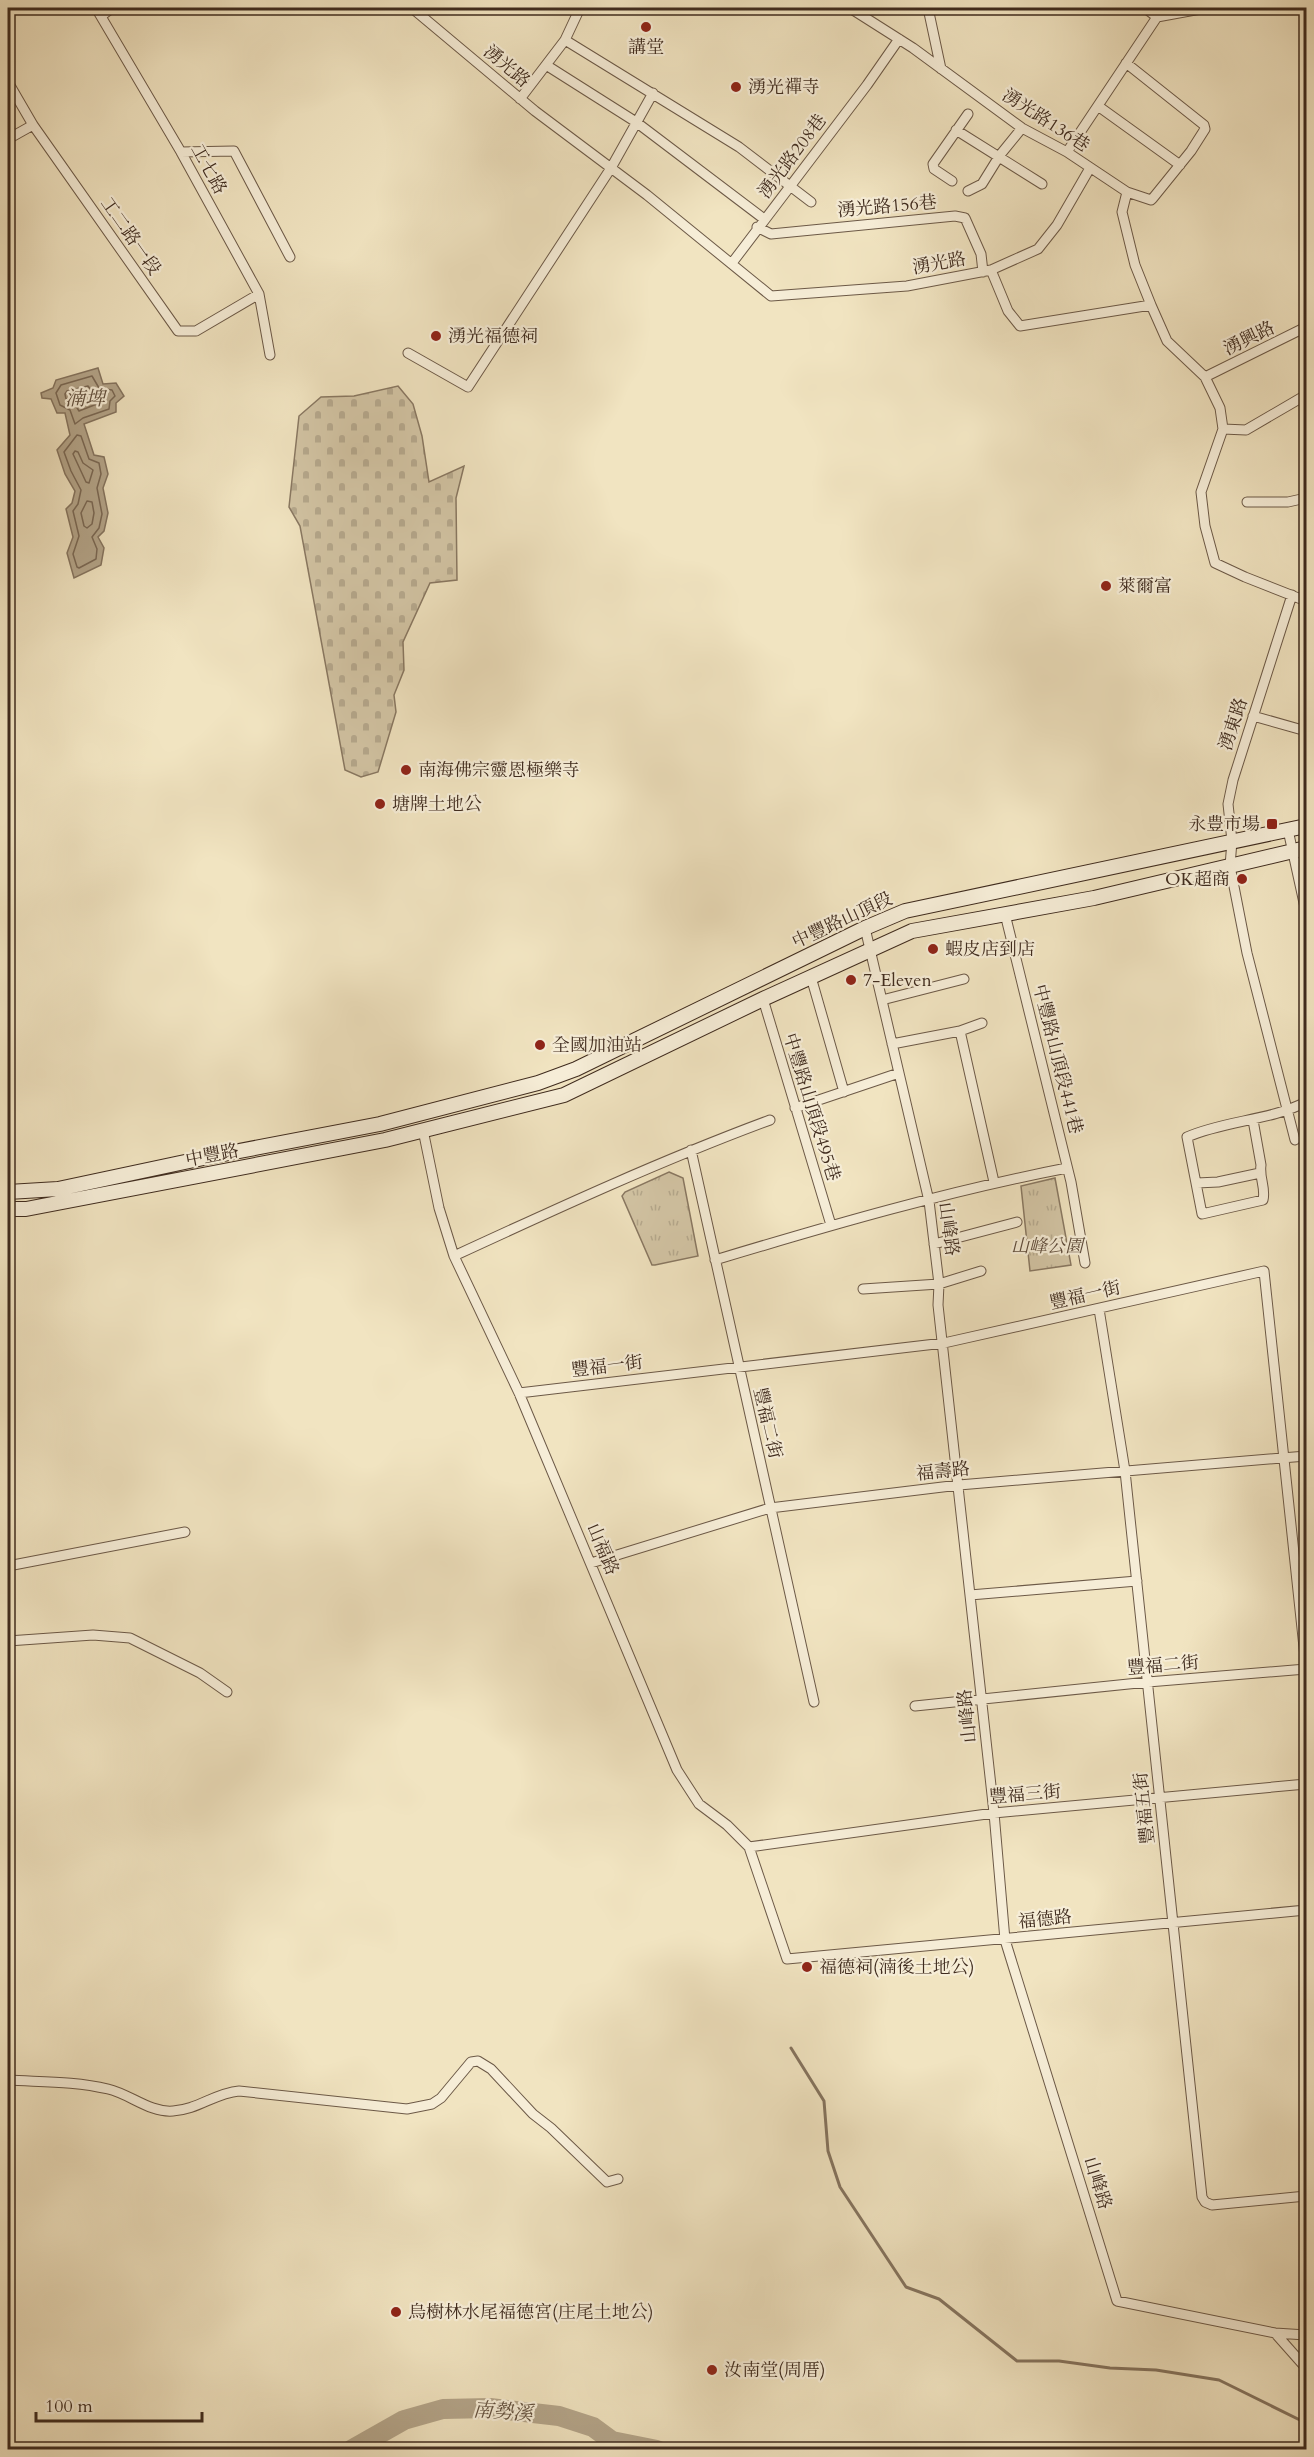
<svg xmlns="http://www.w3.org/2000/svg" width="1314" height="2457" font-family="Cardo,'Noto Serif TC',serif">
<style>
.cemetery{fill:url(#cemetery-stones);stroke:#897862;stroke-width:1.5}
.park{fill:url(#park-tufts);stroke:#897862;stroke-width:1.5}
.water{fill:#b4a58a;stroke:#85745f;stroke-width:1.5}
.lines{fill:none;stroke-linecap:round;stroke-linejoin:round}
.shore{stroke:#7a6854;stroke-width:1.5}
.stream{stroke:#85745f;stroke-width:3}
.river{stroke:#b4a58a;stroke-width:20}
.street-casing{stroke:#6c5947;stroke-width:11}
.secondary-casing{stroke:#3f2b1e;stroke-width:16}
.street{stroke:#f6edd7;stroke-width:9}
.secondary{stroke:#f6edd7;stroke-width:14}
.poi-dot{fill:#8f2418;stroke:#f6edd7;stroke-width:2}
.labels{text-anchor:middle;stroke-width:4.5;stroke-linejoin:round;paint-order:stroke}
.poi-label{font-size:18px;fill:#3f2b1e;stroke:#f6edd7;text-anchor:start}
.street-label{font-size:18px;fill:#3f2b1e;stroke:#f6edd7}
.park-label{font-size:18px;font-style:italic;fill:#5d4a39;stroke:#f6edd7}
.water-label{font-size:20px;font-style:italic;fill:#62503e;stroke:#f6edd7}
</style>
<defs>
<pattern id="cemetery-stones" width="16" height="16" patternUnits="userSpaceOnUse" patternTransform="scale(1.5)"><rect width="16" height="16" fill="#d3c5a5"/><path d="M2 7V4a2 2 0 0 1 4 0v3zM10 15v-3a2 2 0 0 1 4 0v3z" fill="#b6a98e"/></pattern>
<pattern id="park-tufts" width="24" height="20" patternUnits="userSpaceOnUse" patternTransform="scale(1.5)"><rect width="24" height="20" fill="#d3c5a5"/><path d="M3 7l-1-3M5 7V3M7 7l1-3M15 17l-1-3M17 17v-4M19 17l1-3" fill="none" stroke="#b6a98e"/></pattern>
</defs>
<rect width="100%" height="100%" fill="#f1e4c1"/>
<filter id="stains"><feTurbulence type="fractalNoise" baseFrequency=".00333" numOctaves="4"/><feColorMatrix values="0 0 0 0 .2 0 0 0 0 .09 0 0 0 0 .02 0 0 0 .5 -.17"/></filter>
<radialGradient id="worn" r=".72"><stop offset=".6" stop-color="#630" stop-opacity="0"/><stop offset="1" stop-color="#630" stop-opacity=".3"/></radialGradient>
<path class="cemetery" d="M398,386l15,18 9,32 7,46 35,-16 -8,32 1,82 -27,3 -27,59 1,28 -10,25 2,17 -18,60 -17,5 -16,-7 -45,-244 -11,-19 10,-91 22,-19 33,-1z"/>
<path class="park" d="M669,1172l14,6 15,78 -43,9h-3l-30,-69 3,-4z
M1055,1178l16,87 -41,6 -9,-85z"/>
<path class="water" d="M98,368l5,16 13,-1 8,13 -8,7v9l-32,12 10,31 10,2 4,17 -5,14 5,25 -4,18 -6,6 6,11 -3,17 -27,13 -7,-25 6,-16 -7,-28 6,-6 3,-12 -10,-17 -8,-24 13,-15 -5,-22h-8l-6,-14 -9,-1 -1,-5 12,-5 3,-8z"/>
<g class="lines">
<path class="shore" d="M92,376l7,12 13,2 3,6 -5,5 -1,8 -26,9 -8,6 -5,-14 -10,-5 -4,-12 5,-8z
M88,386l6,8 8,4v4l-23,9 -5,-8 -8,-4 -1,-5 2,-3z
M77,435l4,1 8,23 10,4 2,11 -4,14 5,26 -3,14 -7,9 5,12 -1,10 -17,9 -2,-1 -4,-13 6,-18 -6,-25 5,-7 3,-14 -10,-19 -7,-19z
M75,451l3,1 5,11 10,7 -4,13 -3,-1 -13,-28z
M87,501l5,1 2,11 -2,11 -5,4 -3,-2 -3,-13z"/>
<path class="stream" d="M791,2048l33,53 4,50 12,36 66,100 33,12 78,62h42l51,7 46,2 63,10 87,43"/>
<path class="river" d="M351,2450l53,-30 39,-11 47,-1 69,8 34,11 19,14 45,9"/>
<g class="street-casing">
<path id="street" d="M96,8l85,144 78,142 11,61
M412,8l123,103 112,84 124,101 136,-10 84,-16 17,41 12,15 131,-21 16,36 38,36 15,31 3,21 -22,63 4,34 10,37 30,14 61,24
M460,8h1
M850,8l63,40 109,80 45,24 60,40 -5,20 13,53 16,40
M928,8l13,61
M1145,8l12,9 49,-9
M101,16l11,-8
M565,40l174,107 72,55
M1126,63l78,62 1,4 -14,22 -38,47 -2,2 -24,-8
M546,65l90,57 128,97
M8,82l25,43 145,206h18l63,-37
M520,99l45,-59 15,-32
M1098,106l82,59
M956,130l86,54
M8,139l25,-14
M181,152l53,-1 56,106
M1067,152l90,-135
M952,181l-18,-12 -1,-5 35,-50
M968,191l14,-7 18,-29 22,-27
M757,227l14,7 184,-18 10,2 16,36 2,18
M732,263l135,-178 32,-46
M991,270l47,-21 19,-24 33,-57
M408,353l60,34 143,-219 42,-75
M1205,377l101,-50
M1223,429l23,1 60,-35
M1247,502h41l18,-4
M1292,595l-59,185 -5,24 4,37 -2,25 17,87 48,187
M1253,716l53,15
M1288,830l18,82
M1005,914l66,268 14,81
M865,928l64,273 10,83 -1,21 56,508 11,127 112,361 158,32 31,2
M811,977l33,115
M763,999l68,226
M882,1000l82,-21
M960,1031l34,151
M892,1044l68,-13 22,-8
M795,1108l104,-35
M1253,1120l8,45c-2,13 5,23 2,35l-61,14 -15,-77c39,-17 82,-16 119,-35
M423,1130l16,78 15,48 65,137 158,377 22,34 28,21 22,22 38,112 519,-49
M691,1150l123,552
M1197,1183l21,-1 42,-9
M934,1244l83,-22
M454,1256c104,-48 208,-96 316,-136
M715,1260c116,-35 233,-69 352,-92
M863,1289l76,-5 42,-13
M1099,1309l26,162 77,726 3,5 7,3 94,-9
M519,1393l425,-50 320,-72 42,395
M591,1563l179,-55 189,-23 347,-29
M8,1566l177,-34
M970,1595l167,-14
M8,1641l85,-6 37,3 70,35 27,19
M915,1706l233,-24 158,-13
M749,1847l245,-34 312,-29
M8,2080c33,2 67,1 100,9 22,5 42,24 65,22 24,-1 42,-18 66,-20l168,18 25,-5 9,-6 30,-36 7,-1 13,8 42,45 18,14 56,54 11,-3
M1275,2333l31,35"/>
</g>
<g class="secondary-casing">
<path id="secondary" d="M8,1192l50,-3 155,-33 167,-32 158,-41 38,-14 289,-141 40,-17 401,-85
M8,1209h18l359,-69 179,-45 199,-96 149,-68 182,-33 212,-50"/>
</g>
<use href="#street" class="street"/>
<use href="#secondary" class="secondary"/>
</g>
<g class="poi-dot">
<circle cx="646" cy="27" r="6"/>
<circle cx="736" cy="87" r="6"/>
<circle cx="436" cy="336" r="6"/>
<circle cx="1106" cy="586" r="6"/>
<circle cx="406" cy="770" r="6"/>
<circle cx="380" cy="804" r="6"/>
<rect x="1266" y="818" width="12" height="12" rx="3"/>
<circle cx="1242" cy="879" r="6"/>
<circle cx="933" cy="949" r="6"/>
<circle cx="851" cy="980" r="6"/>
<circle cx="540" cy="1045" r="6"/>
<circle cx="807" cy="1967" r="6"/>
<circle cx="396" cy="2312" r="6"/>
<circle cx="712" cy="2370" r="6"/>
</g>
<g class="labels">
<g class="poi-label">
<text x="646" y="53" text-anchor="middle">講堂</text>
<text x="748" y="93">湧光禪寺</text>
<text x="448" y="342">湧光福德祠</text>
<text x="1118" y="592">萊爾富</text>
<text x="418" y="776">南海佛宗靈恩極樂寺</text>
<text x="392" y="810">塘牌土地公</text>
<text x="1260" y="830" text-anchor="end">永豊市場</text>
<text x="1230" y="885" text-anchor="end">OK超商</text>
<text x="945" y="955">蝦皮店到店</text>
<text x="863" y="986">7-Eleven</text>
<text x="552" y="1051">全國加油站</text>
<text x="819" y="1973">福德祠(湳後土地公)</text>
<text x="408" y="2318">烏樹林水尾福德宮(庄尾土地公)</text>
<text x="724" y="2376">汝南堂(周厝)</text>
</g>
<g class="street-label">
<text transform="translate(507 66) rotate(40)" y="6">湧光路</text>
<text transform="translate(1046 120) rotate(33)" y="6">湧光路136巷</text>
<text transform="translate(792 156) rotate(-53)" y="6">湧光路208巷</text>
<text transform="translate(209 169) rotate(61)" y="6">工七路</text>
<text transform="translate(887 206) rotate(-5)" y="6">湧光路156巷</text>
<text transform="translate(131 236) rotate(55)" y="6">工二路一段</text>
<text transform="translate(939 263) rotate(-10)" y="6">湧光路</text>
<text transform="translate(1249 338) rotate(-26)" y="6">湧興路</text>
<text transform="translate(1233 724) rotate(-72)" y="6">湧東路</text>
<text transform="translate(842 920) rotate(-25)" y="6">中豐路山頂段</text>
<text transform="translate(1058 1059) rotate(76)" y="6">中豐路山頂段441巷</text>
<text transform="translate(812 1107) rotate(73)" y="6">中豐路山頂段495巷</text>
<text transform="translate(212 1155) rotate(-11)" y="6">中豐路</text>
<text transform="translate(949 1229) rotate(82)" y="6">山峰路</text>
<text transform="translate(1085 1295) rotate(-13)" y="6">豐福一街</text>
<text transform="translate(607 1366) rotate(-7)" y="6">豐福一街</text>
<text transform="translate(768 1423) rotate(77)" y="6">豐福二街</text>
<text transform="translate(943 1471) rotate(-6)" y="6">福壽路</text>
<text transform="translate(603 1549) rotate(67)" y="6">山福路</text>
<text transform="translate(1163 1665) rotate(-5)" y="6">豐福二街</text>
<text transform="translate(967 1716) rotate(-96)" y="6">山峰路</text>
<text transform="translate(1025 1794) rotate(-5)" y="6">豐福三街</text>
<text transform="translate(1144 1808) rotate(-96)" y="6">豐福五街</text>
<text transform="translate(1045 1919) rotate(-6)" y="6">福德路</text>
<text transform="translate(1098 2183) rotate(73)" y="6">山峰路</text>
</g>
<g class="park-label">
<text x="1047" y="1252">山峰公園</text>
</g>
<g class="water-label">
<text x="85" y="405">湳埤</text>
<text transform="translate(503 2411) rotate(4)" y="7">南勢溪</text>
</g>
</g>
<rect width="1314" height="2457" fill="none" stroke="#f1e4c1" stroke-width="30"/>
<rect x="9" y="9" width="1296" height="2439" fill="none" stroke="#3f2b1e" stroke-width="3"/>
<rect x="15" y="15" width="1284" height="2427" fill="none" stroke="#3f2b1e" stroke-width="1.5"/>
<path d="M36 2412v9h166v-9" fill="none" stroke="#3f2b1e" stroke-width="3"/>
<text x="45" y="2412" font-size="18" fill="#3f2b1e" stroke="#f6edd7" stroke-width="4.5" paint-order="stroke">100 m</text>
<rect width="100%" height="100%" filter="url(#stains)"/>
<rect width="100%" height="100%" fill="url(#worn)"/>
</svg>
